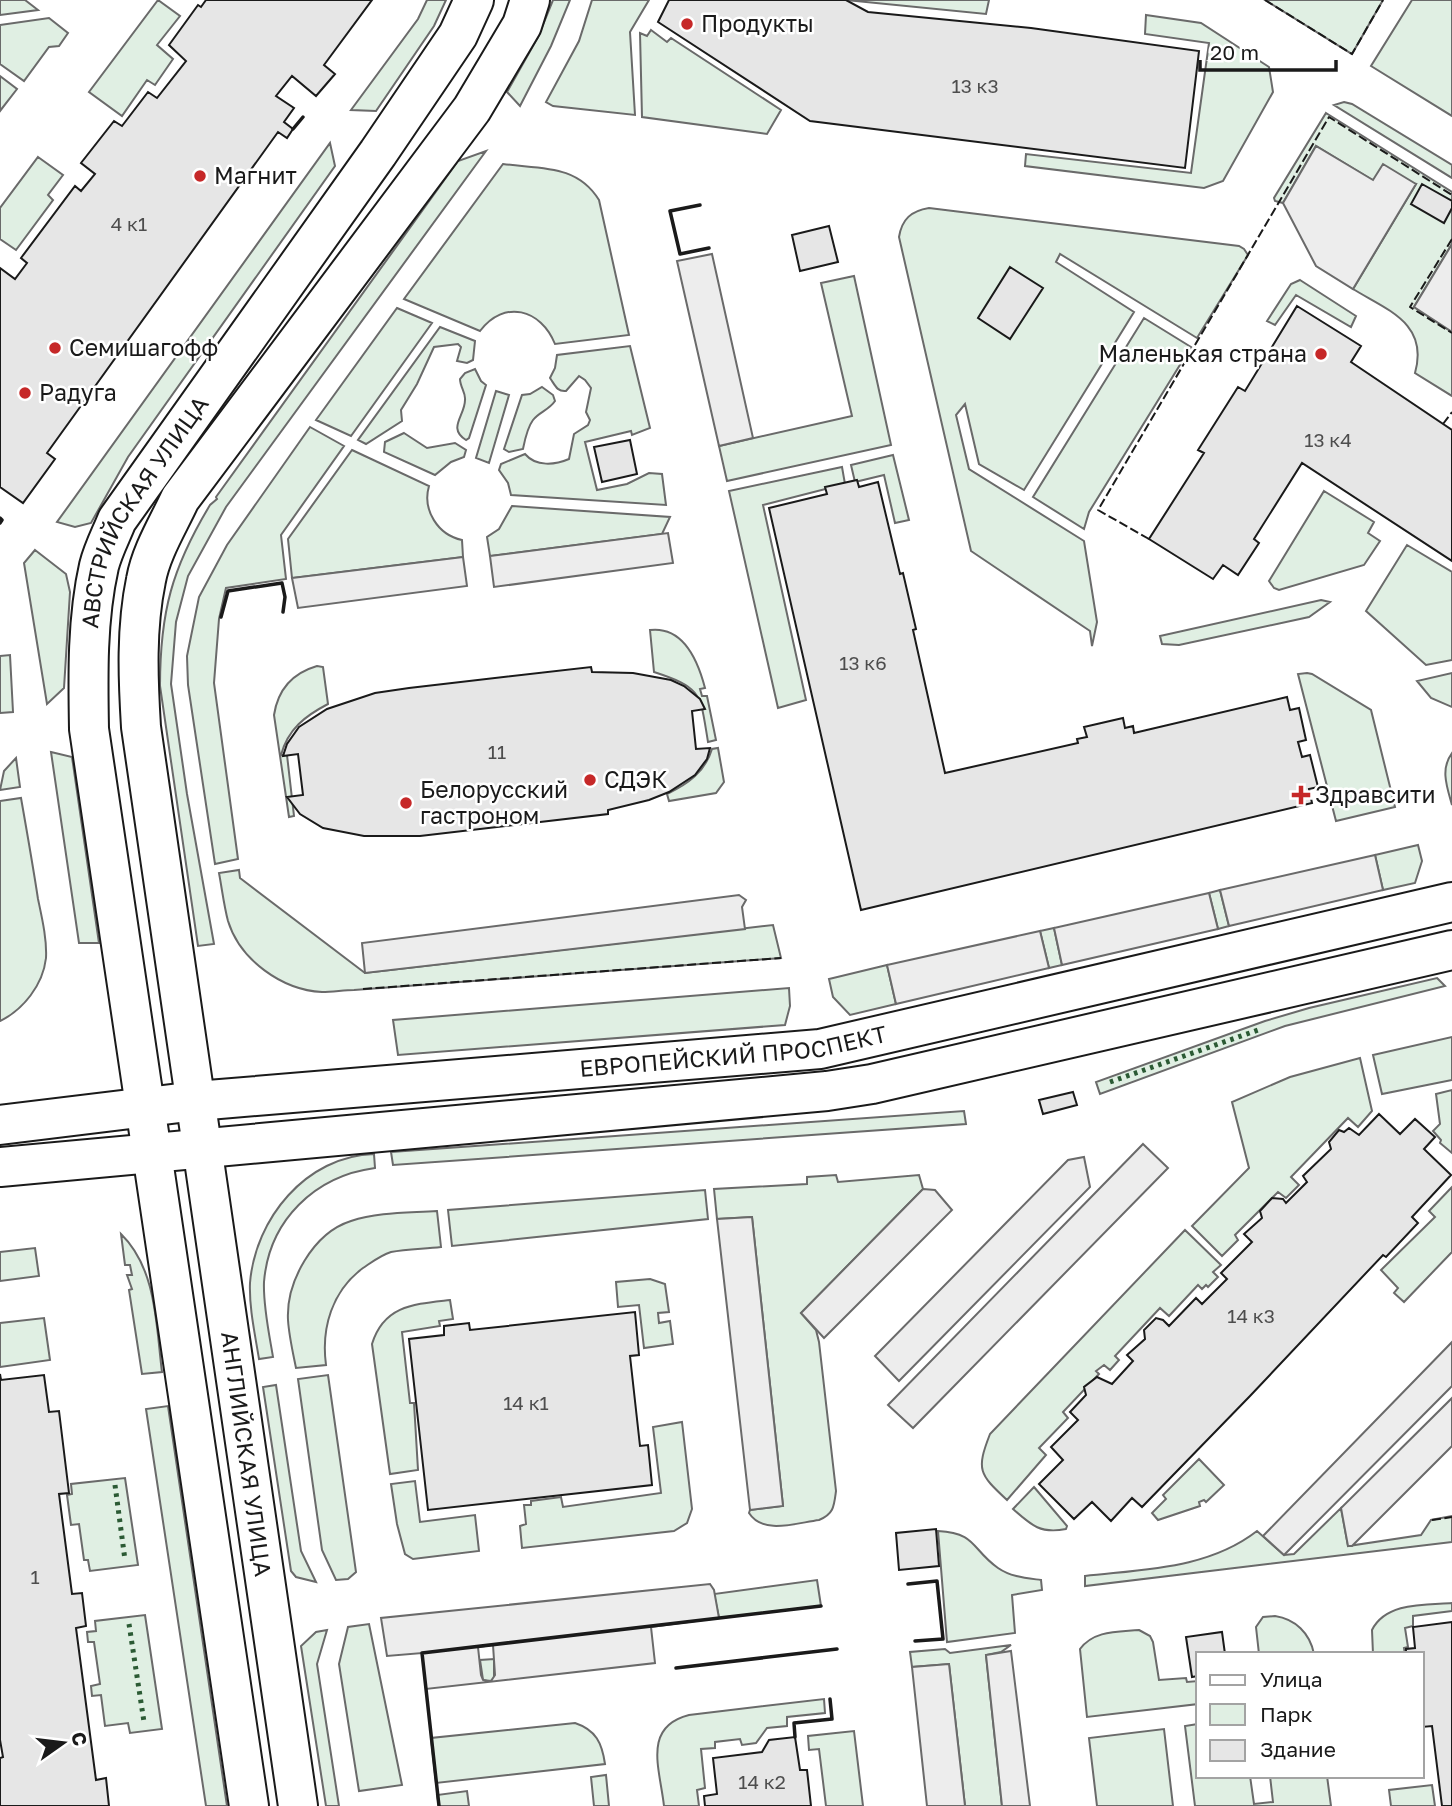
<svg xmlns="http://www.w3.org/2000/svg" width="1452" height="1806" font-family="'Golos Text',sans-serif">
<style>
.green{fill:#e0efe3;stroke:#6a6a6a;stroke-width:2}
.parking{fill:#ededed;stroke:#6a6a6a;stroke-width:2;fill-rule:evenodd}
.building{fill:#e6e6e6;stroke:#1a1a1a;stroke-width:2}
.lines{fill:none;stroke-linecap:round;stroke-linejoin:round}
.street-casing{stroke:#1a1a1a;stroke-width:42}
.secondary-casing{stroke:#1a1a1a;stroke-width:42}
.street{stroke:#fff;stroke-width:38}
.secondary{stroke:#fff;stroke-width:38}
.hedge{stroke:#2b5a34;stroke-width:5;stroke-dasharray:3.5 5;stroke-linecap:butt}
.fence{stroke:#1a1a1a;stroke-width:2;stroke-dasharray:9 3.5;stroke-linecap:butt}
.wall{stroke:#1a1a1a;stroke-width:3.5}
.poi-dot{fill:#c62828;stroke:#fff;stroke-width:2.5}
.labels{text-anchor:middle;stroke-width:5;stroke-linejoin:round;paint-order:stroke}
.number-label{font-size:19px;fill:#4d4d4d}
.poi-label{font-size:23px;fill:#1a1a1a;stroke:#fff;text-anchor:start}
.street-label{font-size:23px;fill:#1a1a1a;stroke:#fff}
</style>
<rect width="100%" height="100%" fill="#fff"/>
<path class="green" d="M0,0h25l13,10 -38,5z
M158,0l22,16 -23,29 16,14 -18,26 -8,-5 -25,36 -33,-24z
M427,0h19l-12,26 -58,85 -25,-1 67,-91z
M553,0h17l-19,46 -31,60 -13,-14 31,-55z
M592,0h57l-19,32 5,83 -82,-9 -7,-4 33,-61z
M846,0h143l-3,14z
M1265,0h118l-31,54z
M1412,0h40v116l-81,-50z
M1146,15l55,8 68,44 4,25 -50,89 -19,7 -179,-22 1,-12 165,19 18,-130 -64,-9z
M49,18l19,15 -9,13 -10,1 -25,34 -24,-17v-39z
M651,30l16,12 4,-4 110,72 -14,24 -125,-17 -2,-84 7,3z
M0,76l17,13 -17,22z
M1344,102l8,2 100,61v13l-118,-73z
M1326,113l126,79v52l-38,63 38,25v64l-37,-23c14,-50 -28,-63 -62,-84l63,-105 -42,-3 -58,-35 -33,57 -8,-2 -1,-3z
M330,143l5,23 -207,291 -37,66 -16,4 -18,-5z
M486,151l-260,356 -38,69 -12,46 -5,62 16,110 27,150 -16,2 -38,-260c0,-74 12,-118 50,-181l7,-6 -1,-2 242,-336z
M38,157l25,18 -15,20 5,5 -37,50 -16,-11v-31z
M503,164c37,5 74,0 96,36l30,135 -74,9c-14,-35 -51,-45 -75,-13l-76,-32z
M929,208l310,38 5,3 4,6 -51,83 -137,-84 -4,8 78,50 -110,178 -45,-26 -14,-60 -9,11 13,54 115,72 13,81 -5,24 -2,-15 -119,-80 -72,-314c3,-18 12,-26 30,-29z
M854,276l37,169 -164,36 -8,-35 133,-30 -31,-133z
M1300,280l56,36 -5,11 -55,-32 -21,30 -8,-4 24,-37z
M397,308l35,15 -81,113 -35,-16z
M1144,318l47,29 -102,165 -5,17 -51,-32z
M440,327l35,14 -2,19 -6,3 -10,-2 4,-14 -3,-3 -24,3 -17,37 -16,26 1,11 -36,23 -8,-4z
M630,346l20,82 -18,7 -1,-4 -46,11 12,48 30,-6 22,-11 13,1 4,31 -155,-10 -3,-12 -9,-13 2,-6 24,-10c11,13 30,11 44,5l5,-25 14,-9 2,-5 -4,-8 5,-24 -6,-8 -6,-4 -13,15c-9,1 -11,-6 -16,-13l5,-10 2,-13z
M475,369l6,12 5,4 -17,53 -3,2c-19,-12 -1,-24 -1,-40 1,-7 -5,-13 -5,-21l5,-6z
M542,387l11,8 2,6c-6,9 -16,11 -22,19 -6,8 -8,19 -10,29l-14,3 -5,-3 18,-54 8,-1z
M496,391l13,4 -20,68 -13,-5z
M310,427l34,19 -63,89 5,44 -60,9 -7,31 -5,64 24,176 -23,5 -27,-179 -1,-29 12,-59 28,-52z
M404,433l23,15 28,-5 11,7 -2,7 -13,5 -16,13 -51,-23 1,-10z
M352,450l77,36c-7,24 9,49 33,54l1,17 -171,21 -4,-39z
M893,455l16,65 -14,3 -11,-48 -29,7 -4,-17z
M842,467l3,17 -82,21 43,195 -28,8 -49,-217z
M1324,491l50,31 -6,11 12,8 -16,24 -85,25 -5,-2 -5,-7z
M512,506l158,11 -8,17 -172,22 -3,-19 12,-8z
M1407,545l45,27v88l-26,5 -60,-54z
M35,550l31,24 4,18 -6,96 -17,16 -23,-141z
M1321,600l9,2 -21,15 -130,28 -17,-1 -2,-8z
M650,630c34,-4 48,31 55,58l-5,1 2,7h5l9,44 -8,2c-8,-48 -5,-54 -54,-70z
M10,655l3,57 -13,1v-57z
M317,666l6,1 5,37c-23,12 -40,25 -47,51h6l7,61 -5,1 -15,-102c4,-26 19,-42 43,-49z
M1307,673l5,1 59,36 24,97 -59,14 -38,-147z
M1452,673v34l-21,-9 -14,-17z
M718,748l6,34 -8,11 -47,8 -2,-7c21,-10 38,-22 45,-45z
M51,752l21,5 27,186h-20z
M1452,753v52c-5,-18 -12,-36 0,-52z
M16,758l4,29 -20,3 4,-19z
M21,798c6,34 12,68 17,101 4,19 9,40 8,59 -3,27 -23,52 -46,63v-220z
M1418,845l4,16 -7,22 -32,7 -8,-35z
M239,870l1,8 125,95 408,-48 8,33 -427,32c-10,0 -21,2 -32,2 -40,-2 -82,-32 -94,-71 -4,-15 -6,-32 -9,-48z
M1220,890l9,36 -11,3 -9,-36z
M1054,928l8,37 -13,3 -9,-37z
M887,965l9,39 -46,11 -17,-18 -4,-18z
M1437,978l8,8 -160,40 -185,68 -4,-12 169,-61 44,-13z
M789,988l1,18 -5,19 -387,30 -5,-35z
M1452,1037v43l-70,14 -9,-39z
M1360,1058l12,53 -14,16 -10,-9 -57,59 8,8 -13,13 -8,-6 -43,43 3,5 -16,16 -30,-30 57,-58 -17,-66 58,-25z
M1452,1090v63l-12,-10 1,-3 -8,-9 7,-7 -4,-30z
M964,1111l2,13 -573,41 -2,-13z
M374,1154l1,14c-60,8 -106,52 -111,114 -1,24 5,51 9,75l-14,2c-4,-25 -10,-51 -9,-76 5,-64 56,-127 124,-129z
M836,1175l2,7 81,-7 4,14 -122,124 15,17 3,12 17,149c-2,15 -2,23 -17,29 -23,3 -56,15 -70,-7l1,-3 33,-4 -31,-289 -35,2 -3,-30 93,-5v-7z
M1452,1187v65l-48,50 -10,-9 4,-5 -17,-18 54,-53 -6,-6z
M705,1190l3,29 -256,27 -4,-36z
M437,1211l4,36c-17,2 -34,2 -50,5 -10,3 -19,10 -28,16 -31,23 -42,60 -37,97l-30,3c-3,-15 -7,-32 -8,-48 -2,-38 25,-87 63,-99 27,-9 58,-8 86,-10z
M1185,1230l36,35 -8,7 5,5 -10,10 -2,-2 -4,4 -4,-4 -29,31 -9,-8 -45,48 4,4 -9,10 -6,-5 -8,6 3,3 -36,38 5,6 -29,30 7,7 -39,45c-28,-26 -31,-30 -17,-66z
M121,1234c36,35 35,92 41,138l-20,2 -13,-84 3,-1 -5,-14h5l-2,-10h-5z
M35,1248l4,28 -39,5v-29z
M650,1279l15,5 4,28 -11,1 1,10 11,-2 3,23 -29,4 -5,-43 -21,2 -2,-25z
M450,1300l3,19 -14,2 1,5 -38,6 8,71h4l4,67 -28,4 -18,-130c12,-39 43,-40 78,-44z
M44,1318l6,42 -50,7v-44z
M328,1375l28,197 -8,7 -12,1 -14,-30 -24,-171z
M276,1385l25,166 15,31 -20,-5 -5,-6 -28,-184z
M168,1406l59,400h-21l-60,-397z
M682,1422l10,87 -5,14 -13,8 -152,17 -2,-22 6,-2 -2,-19h7v-4l30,-4 2,10 98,-14 -8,-66z
M1199,1459l25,26 -18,17 -2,-2 -5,2 1,4 -42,14 -6,-7 14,-14 -3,-4z
M125,1478l13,87 -48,6 -2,-11h-4l-5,-36 -8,1 -4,-30 5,-1 -1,-10z
M415,1481l5,41 55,-7 4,36 -66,8 -8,-5 -8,-30 -6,-40z
M1034,1487l33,39 -1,3c-25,5 -34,-3 -53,-20z
M1341,1508l7,38 73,-11 10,-15 21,-4v26l-367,44v-10c60,-7 123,-7 172,-45l27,24 10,-1z
M938,1531c39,2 33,18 60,37 13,9 28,10 43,12l1,10 -30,5 3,38 -68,9z
M817,1580l4,26 -102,12 -5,-24z
M1452,1603v8l-39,5v10l-8,2 3,19 -4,1 1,6h-32l-1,-24c14,-28 53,-25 80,-27z
M145,1615l17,114 -32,4 -2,-10 -23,3 -4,-31 -9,1 -1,-10 9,-2 -6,-42h-6l-1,-10 9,-1 -1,-10z
M1275,1616c20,3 35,17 39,38h-55l-3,-27 7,-10z
M369,1624l33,161 -43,6 -20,-127 9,-37z
M327,1630l-10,34 22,142h-13l-25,-160 15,-14z
M1139,1630l11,6 3,6 6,38 27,-2 1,4 11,-1v23l-111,13 -7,-68c14,-19 38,-17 59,-19z
M1011,1645l-10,7 -15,3 16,151h-37l-16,-142 -37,3 -2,-15 35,-3 5,4z
M494,1659v19l-3,3 -8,-1 -3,-20z
M824,1699l1,14 -38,4v9l-20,2 -11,15 -14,2 -2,-6 -25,3v6l-14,1 4,39 -8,2 2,16h-35c-4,-37 -22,-79 25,-91z
M575,1723c21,7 27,20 30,41l-169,19 -5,-45z
M1198,1724v52h52l4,28 19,-2 -3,-26h57l4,30h-136l-10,-80z
M1164,1729l9,77h-76l-8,-68z
M854,1731l9,75h-37l-7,-57 -10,1 -1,-14z
M606,1775l3,31h-15l-3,-29z
M1432,1785l3,21h-44l-2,-16z
M467,1791l2,15h-30l-2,-11z"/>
<path class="parking" d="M1316,146l57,34 10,-16 33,20 -63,105 -37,-23 -33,-63z
M1452,244v88l-38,-25z
M712,254l41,184 -34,8 -42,-185z
M668,533l5,30 -179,24 -4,-31z
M463,557l4,29 -169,22 -6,-30z
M1375,855l8,35 -154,36 -9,-36z
M1209,893l9,36 -156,36 -8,-37z
M739,895l7,5 -4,7 3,22 -380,44 -3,-30z
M1040,931l9,37 -153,36 -9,-39z
M1143,1144l25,24 -255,260 -25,-23z
M1084,1157l6,30 -191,194 -24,-25 193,-196z
M923,1189l12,1 17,20 -128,128 -23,-25z
M752,1217l31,289 -33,4 -33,-291z
M1452,1342v44l-168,169 -21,-19z
M1452,1398v48l-100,100h-4l-7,-38z
M710,1584l4,6 5,28 -68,9 4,36 -229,26 -4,-36 -35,3 -6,-38zM493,1645l2,30 -4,6h-4l-4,-1 -2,-5 -3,-28z
M1011,1651l19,155h-28l-16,-151z
M949,1664l16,142h-38l-15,-139z"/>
<path class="building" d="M206,0h166l-48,65 11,9 -19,22 -24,-20 -16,20 18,12 -10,14 9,7 -6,9 -9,-6 -231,321 8,6 -32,44 -23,-16v-219l15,11 12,-16 -6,-5 54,-72 6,5 14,-17 -14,-11 33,-42 8,5 26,-34 9,6 29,-37 -17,-16 29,-40 3,2z
M669,0h177l22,12 163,16 168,23 -14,117 -375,-47 -152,-99z
M1422,184l30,17v7l-8,15 -33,-19z
M829,226l9,36 -38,9 -8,-36z
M1010,267l33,21 -33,51 -32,-21z
M1297,306l64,40 -10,16 101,68v131l-150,-98 -48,76 5,4 -21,32 -15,-10 -10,14 -64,-40 55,-86 -6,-3 40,-63 7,4z
M630,440l7,34 -35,8 -8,-35z
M857,480l2,7 19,-5 22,92 3,-1 13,56 -3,1 32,143 133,-30 -1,-4 10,-2 -3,-10 39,-9 2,10 8,-2 1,7 153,-36 3,13 9,-2 7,32 -8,2 4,15 8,-2 8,32 -9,2 3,14 -451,107 -92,-402 58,-14 -2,-7z
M591,667l1,5 41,1 38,7 13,6 16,13 5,10 -13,2 4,38 14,-1 -3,11 -12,16 -26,17 -20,8 -41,10v4l-188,22h-56l-41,-8 -23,-14 -13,-17 16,-2 -5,-41 -15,2 4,-12 12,-17 28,-18 48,-16 34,-5z
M1073,1092l4,13 -34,9 -4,-14z
M1379,1114l21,20 15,-15 20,18 -11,12 27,26 -39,42 6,6 -32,34 -3,-2 -133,141 -108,111 -10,-9 -21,23 -19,-19 -18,17 -35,-35 24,-24 -12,-13 27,-27 -8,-8 16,-17 -2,-8 13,-10 15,7 21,-23 -6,-6 18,-16 -1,-9 12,-12 7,2 6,6 27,-28 6,6 25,-25 -6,-6 31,-31 -8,-8 18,-16 -2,-7 12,-13 11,1 3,4 21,-21 -4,-6 28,-27 -2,-7 10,-12 5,2 5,-4 10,7z
M635,1312l4,43 -9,1 10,90 8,-1 4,40 -224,25 -19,-171 35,-4v-9l25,-3 1,7z
M0,1374l1,6 43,-5 5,37 10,-1 10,82 -10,1 13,100 10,-1 4,33 -10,2 20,152 10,-2 3,28h-109v-48l3,-1 -3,-17z
M936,1529l3,37 -40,4 -3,-37z
M1452,1622v184h-10l-10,-80 -10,1v-73h-16v-5l9,-1 -2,-21z
M1222,1632l3,22h-27v22l-6,1 -6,-40z
M795,1737l5,33h7l4,36h-106l-1,-10 13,-2 -4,-36 49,-6 7,-12z"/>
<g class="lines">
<g class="street-casing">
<g id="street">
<path id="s1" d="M249,1806l-160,-1077c-1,-54 -2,-110 10,-163 4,-16 12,-31 18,-46l261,-367 80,-118 16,-35"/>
<path d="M298,1806l-157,-1079c-3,-49 -5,-99 5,-147 5,-28 22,-55 34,-81l292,-390 50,-84 8,-25"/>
</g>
</g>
<g class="secondary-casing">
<g id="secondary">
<path id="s2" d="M0,1125l196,-24 624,-52 632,-147"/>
<path d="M0,1167l827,-76 45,-7 580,-134"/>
</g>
</g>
<use href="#street" class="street"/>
<use href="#secondary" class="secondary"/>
<path class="hedge" d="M1110,1082l151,-53
M115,1485l10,75
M129,1624l15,98"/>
<path class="fence" d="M1265,0l87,54 31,-54
M1452,239l-42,68 42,26
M1443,424l9,-12
M1149,539l-51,-29 231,-393 123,78
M363,989l418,-31
M1432,1520l20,-3"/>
<path class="wall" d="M293,129l10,-12
M700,205l-30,6 10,43 29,-6
M0,518l2,2 -2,3
M221,617l7,-26 54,-8 3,14 -2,15
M908,1584l29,-3 6,58 -28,2
M676,1668l161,-19
M795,1737l-1,-14 38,-4 -2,-20
M439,1806l-17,-153 399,-47"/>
</g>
<g class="poi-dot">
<circle cx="687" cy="24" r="7"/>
<circle cx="200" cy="176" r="7"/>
<circle cx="55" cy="348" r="7"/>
<circle cx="1321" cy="354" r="7"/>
<circle cx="25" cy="393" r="7"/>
<circle cx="590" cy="780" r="7"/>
<path d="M1297.5 784.5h7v7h7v7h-7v7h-7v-7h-7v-7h7z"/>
<circle cx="406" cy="803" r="7"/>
</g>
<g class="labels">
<g class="number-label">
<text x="975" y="93">13 к3</text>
<text x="129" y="231">4 к1</text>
<text x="1328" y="447">13 к4</text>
<text x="863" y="670">13 к6</text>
<text x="497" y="759">11</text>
<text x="1251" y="1323">14 к3</text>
<text x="526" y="1410">14 к1</text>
<text x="35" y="1584">1</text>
<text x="762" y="1789">14 к2</text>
</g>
<g class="poi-label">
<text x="701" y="32">Продукты</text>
<text x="214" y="184">Магнит</text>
<text x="69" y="356">Семишагофф</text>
<text x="1307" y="362" text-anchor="end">Маленькая страна</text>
<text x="39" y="401">Радуга</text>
<text x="604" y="788">СДЭК</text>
<text x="420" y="798">Белорусский<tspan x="420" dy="26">гастроном</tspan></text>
<text x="1315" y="803">Здравсити</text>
</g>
<g class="street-label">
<text dy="8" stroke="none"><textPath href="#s1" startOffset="1320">АВСТРИЙСКАЯ УЛИЦА</textPath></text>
<text dy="8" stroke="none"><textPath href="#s2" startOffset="737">ЕВРОПЕЙСКИЙ ПРОСПЕКТ</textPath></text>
<text transform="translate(246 1454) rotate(82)" y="8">АНГЛИЙСКАЯ УЛИЦА</text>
</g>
</g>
<rect x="1196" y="1652" width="228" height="126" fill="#ffffff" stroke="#a3a3a3" stroke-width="2"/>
<rect x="1210" y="1675" width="35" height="10" fill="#ffffff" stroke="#a3a3a3" stroke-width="2"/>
<text x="1260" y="1687" font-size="21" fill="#1a1a1a">Улица</text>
<rect x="1210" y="1704" width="35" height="21" fill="#e0efe3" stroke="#a3a3a3" stroke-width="2"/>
<text x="1260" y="1722" font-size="21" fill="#1a1a1a">Парк</text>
<rect x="1210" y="1740" width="35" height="21" fill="#e6e6e6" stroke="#a3a3a3" stroke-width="2"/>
<text x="1260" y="1757" font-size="21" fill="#1a1a1a">Здание</text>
<g transform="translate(63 1743) rotate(76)" stroke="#ffffff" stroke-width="5" paint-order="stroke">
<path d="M0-5L12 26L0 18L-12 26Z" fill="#1a1a1a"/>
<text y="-10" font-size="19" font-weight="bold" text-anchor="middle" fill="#1a1a1a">С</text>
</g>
<path d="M1200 60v10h136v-10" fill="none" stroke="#1a1a1a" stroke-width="3.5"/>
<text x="1210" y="60" font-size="21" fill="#1a1a1a" stroke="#ffffff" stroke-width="5" paint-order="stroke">20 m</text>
</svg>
